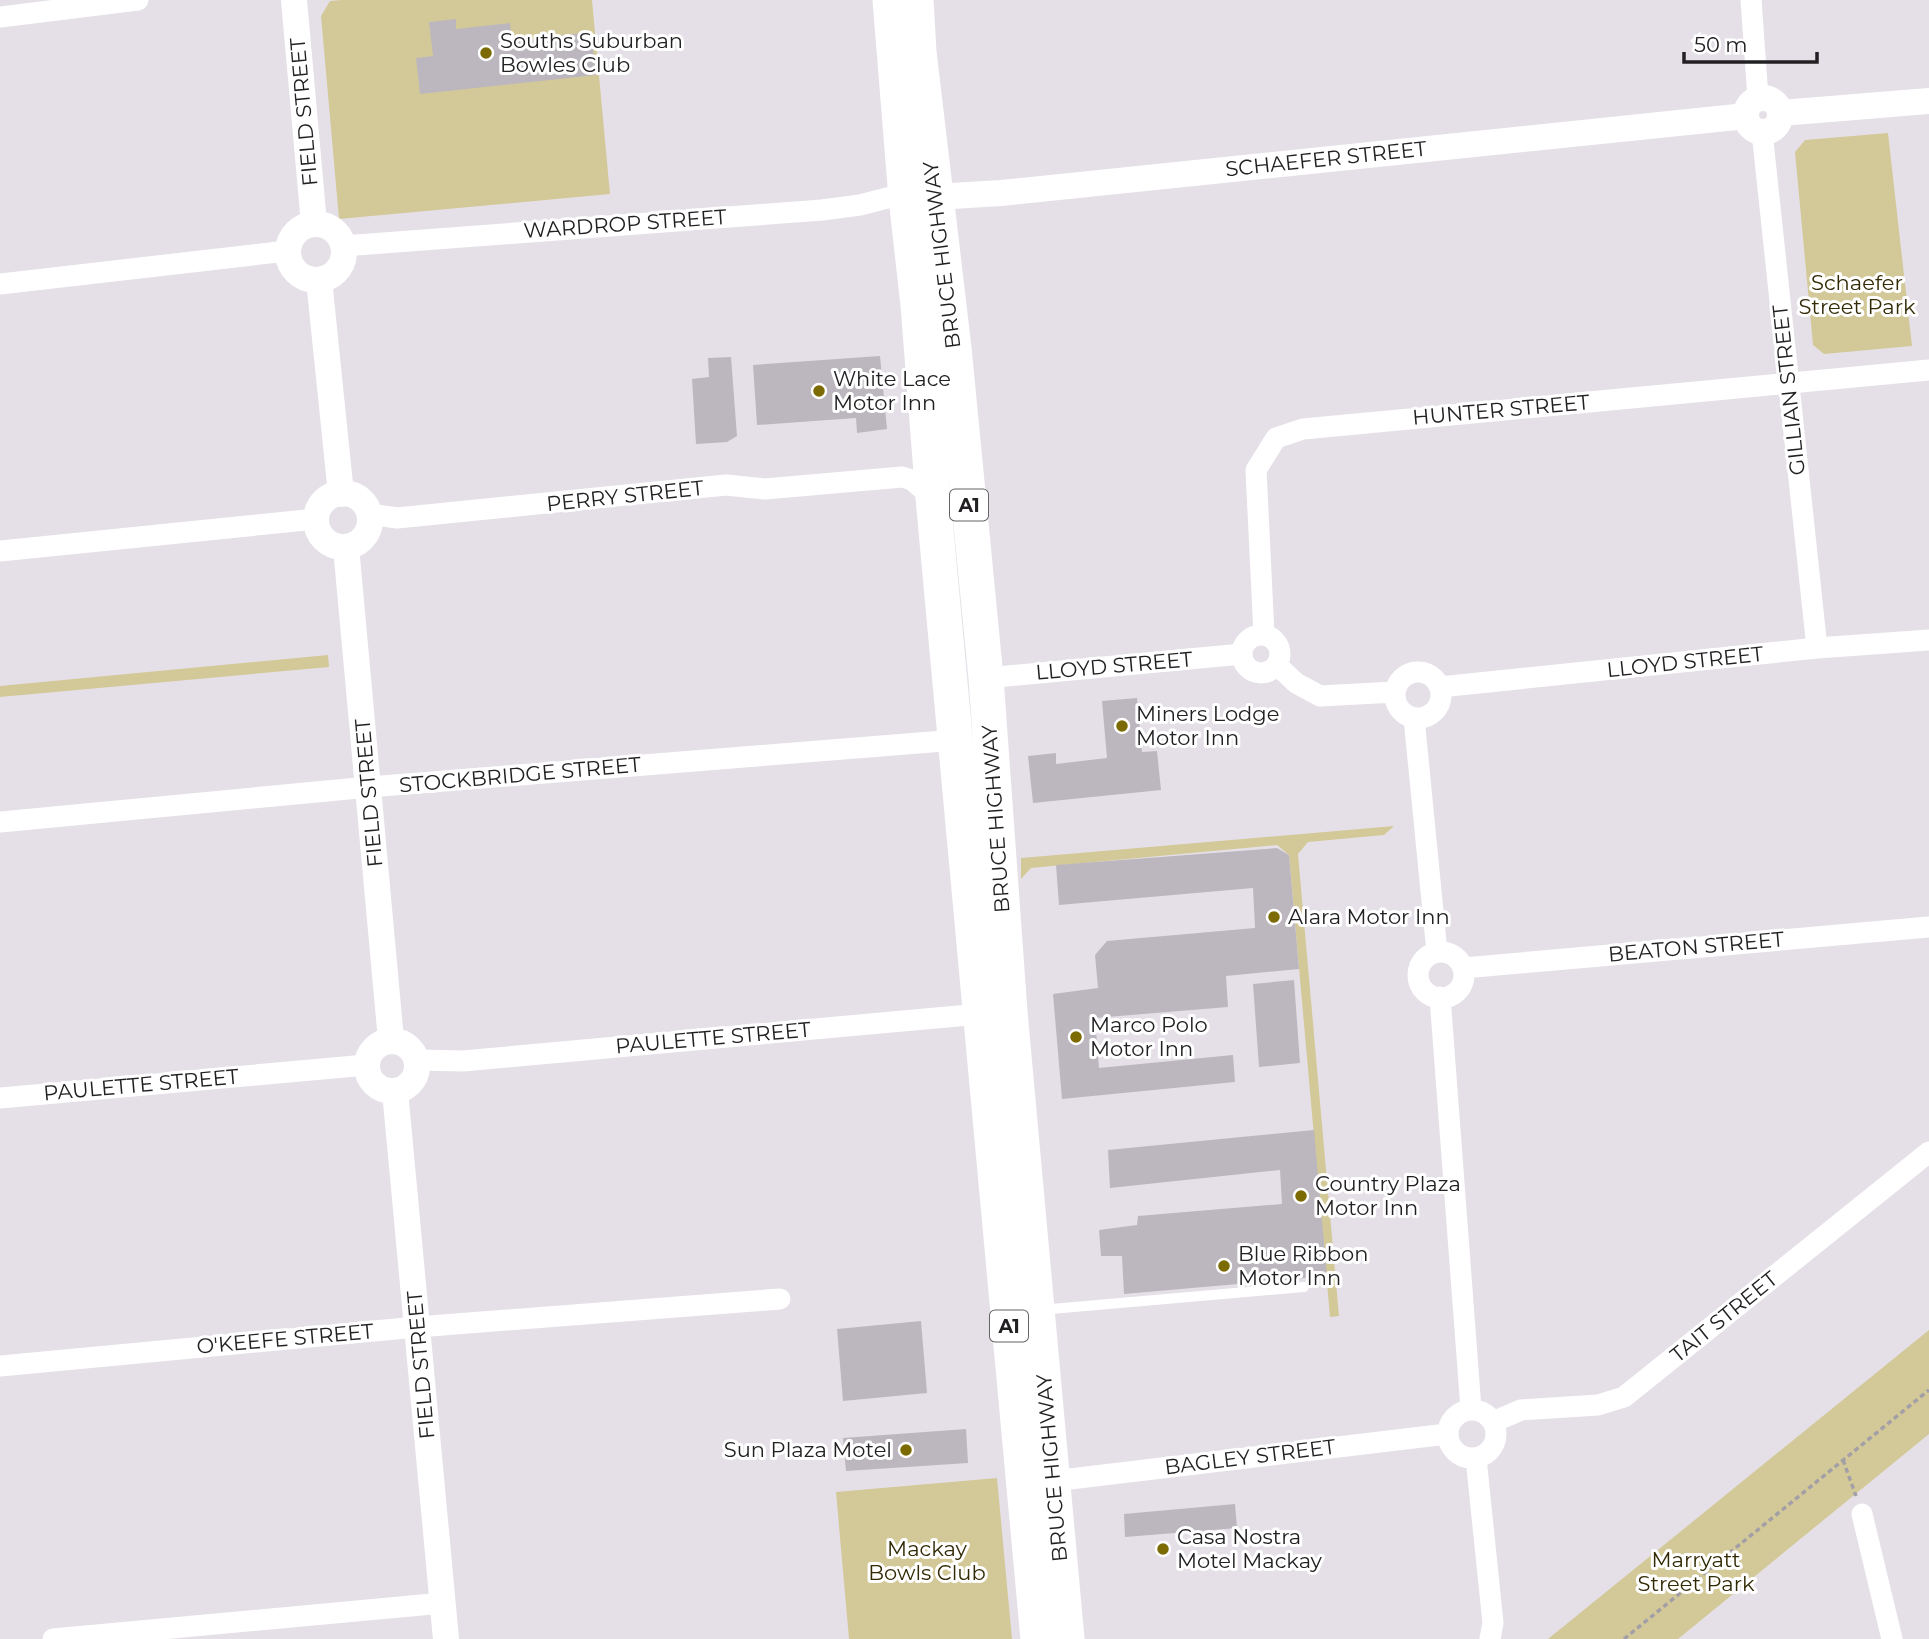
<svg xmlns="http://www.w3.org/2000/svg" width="1929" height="1639" font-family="Montserrat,sans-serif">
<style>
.green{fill:#d3c998}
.building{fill:#bcb7be}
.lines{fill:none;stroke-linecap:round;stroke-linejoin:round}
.path{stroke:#a39fa6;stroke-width:3.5;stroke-dasharray:5 3.5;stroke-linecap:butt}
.service{stroke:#fff;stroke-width:10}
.minor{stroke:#fff;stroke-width:21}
.tertiary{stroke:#fff;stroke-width:26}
.trunk{stroke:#fff;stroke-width:35}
.poi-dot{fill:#7c6b03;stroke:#fff;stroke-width:2.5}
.labels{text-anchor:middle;stroke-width:6;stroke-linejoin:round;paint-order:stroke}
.shield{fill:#fff;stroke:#646365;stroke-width:2}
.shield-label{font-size:19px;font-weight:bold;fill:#222023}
.poi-label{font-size:21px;fill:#222023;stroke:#fff;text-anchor:start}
.street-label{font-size:21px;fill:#222023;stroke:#fff}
.park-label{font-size:21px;fill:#322a05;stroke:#fff}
</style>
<rect width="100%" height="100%" fill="#e5e0e8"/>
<path class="green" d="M341,0h251l18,194 -271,25 -18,-203 9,-15z
M1888,133l24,213 -88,8 -11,-9 -18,-193 10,-12z
M328,655l1,12 -329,30v-11z
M1394,826l-10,9 -76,7 -10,12 41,462 -9,1 -41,-462 -12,-10 -246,23 -10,11v-21z
M1929,1330v104l-251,205h-130z
M997,1478l15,161h-163l-13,-147z"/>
<path class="building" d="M456,19v10l54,-6 2,18 79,-9 5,43 -176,19 -4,-36 17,-2 -4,-34z
M880,356l7,73 -30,4 -1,-15 -99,7 -4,-60z
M731,357l6,79 -10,6 -31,2 -4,-65 17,-2 -1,-19z
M1137,698l5,54 15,-1 4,39 -128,13 -5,-47 28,-3v11l51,-6 -5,-57z
M1277,848l12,7 10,114 -73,7 2,31 -133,11 4,50 134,-13 2,27 -173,17 -9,-105 45,-6 -3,-33 12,-14 148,-13 -2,-40 -194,17 -3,-40z
M1294,980l6,83 -41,4 -6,-83z
M1314,1130l13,146 -203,18 -2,-38h-21l-2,-26 38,-5 1,-9 144,-12 -2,-34 -170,18 -2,-38z
M921,1321l6,72 -84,8 -6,-72z
M966,1429l2,34 -122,8 -3,-33z
M1235,1504l2,24 -112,9 -1,-23z"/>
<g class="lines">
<path class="path" d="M1843,1460l13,36
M1624,1639l305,-249"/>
<path class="service" d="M1040,1310l264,-23"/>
<path class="minor" d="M1751,0l7,98
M0,17l138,-17
M1762,132l55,516
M343,246l479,-36 38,-5 31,-8 15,1
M0,284l287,-33
M369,514l28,4 329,-33 39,4 137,-12 10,3 21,18
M0,551l316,-32
M1242 654a19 19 0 1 1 38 0a19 19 0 1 1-38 0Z
M1264,635l-8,-165 20,-32 27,-9 626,-59
M1277,665l19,18 24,13 75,-4
M1395 695a23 23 0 1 1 46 0a23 23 0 1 1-46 0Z
M986,678l256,-24
M1440,687l377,-39 112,-8
M1414,718l23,234
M0,822l369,-35 587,-47
M1418 975a23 23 0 1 1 46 0a23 23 0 1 1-46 0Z
M1463,968l466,-41
M1440,997l31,412
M417,1060l46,1 528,-48
M0,1098l366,-33
M0,1366l417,-39 363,-28
M1448 1434a24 24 0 1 1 48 0a24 24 0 1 1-48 0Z
M1493,1422l28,-12 77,-5 26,-8 305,-245
M1476,1458l17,165 -3,16
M1053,1481l394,-47
M1862,1514l30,125
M53,1639l390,-36"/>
<path class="tertiary" d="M294,0l20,224
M1746 115a17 17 0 1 1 34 0a17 17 0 1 1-34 0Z
M1781,113l148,-12
M918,198l83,-5 745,-77
M288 252a28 28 0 1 1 56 0a28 28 0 1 1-56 0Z
M319,280l22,214
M316 520a27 27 0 1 1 54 0a27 27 0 1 1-54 0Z
M346,547l45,493
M367 1066a25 25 0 1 1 50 0a25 25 0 1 1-50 0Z
M395,1091l51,548"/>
<path class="trunk" d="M890,0l16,198 12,107 15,193 105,1141
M916,0l3,52 35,296 32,330 24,334 57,627"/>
</g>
<g class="poi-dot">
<circle cx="486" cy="53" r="7"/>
<circle cx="819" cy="391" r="7"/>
<circle cx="1122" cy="726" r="7"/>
<circle cx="1274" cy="917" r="7"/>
<circle cx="1076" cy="1037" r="7"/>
<circle cx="1301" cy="1196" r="7"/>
<circle cx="1224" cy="1266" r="7"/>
<circle cx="906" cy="1450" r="7"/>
<circle cx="1163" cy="1549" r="7"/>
</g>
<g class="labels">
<g class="shield">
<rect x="950" y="489.5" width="38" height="31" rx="5"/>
<rect x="990" y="1310.5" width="38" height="31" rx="5"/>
</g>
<g class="shield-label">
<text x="969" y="512">A1</text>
<text x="1009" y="1333">A1</text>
</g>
<g class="poi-label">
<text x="500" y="48">Souths Suburban<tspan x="500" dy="24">Bowles Club</tspan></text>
<text x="833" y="386">White Lace<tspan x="833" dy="24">Motor Inn</tspan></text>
<text x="1136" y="721">Miners Lodge<tspan x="1136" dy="24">Motor Inn</tspan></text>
<text x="1288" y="924">Alara Motor Inn</text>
<text x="1090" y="1032">Marco Polo<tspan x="1090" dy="24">Motor Inn</tspan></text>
<text x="1315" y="1191">Country Plaza<tspan x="1315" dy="24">Motor Inn</tspan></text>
<text x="1238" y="1261">Blue Ribbon<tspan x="1238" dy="24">Motor Inn</tspan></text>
<text x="892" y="1457" text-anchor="end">Sun Plaza Motel</text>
<text x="1177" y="1544">Casa Nostra<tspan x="1177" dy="24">Motel Mackay</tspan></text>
</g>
<g class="street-label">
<text transform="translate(304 112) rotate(-95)" y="7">FIELD STREET</text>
<text transform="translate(1326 159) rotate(-6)" y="7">SCHAEFER STREET</text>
<text transform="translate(625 224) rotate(-4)" y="7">WARDROP STREET</text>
<text transform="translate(942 255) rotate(-97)" y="7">BRUCE HIGHWAY</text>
<text transform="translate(1789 390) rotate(-96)" y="7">GILLIAN STREET</text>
<text transform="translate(1501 410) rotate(-5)" y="7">HUNTER STREET</text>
<text transform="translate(625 496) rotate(-6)" y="7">PERRY STREET</text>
<text transform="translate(1685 662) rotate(-6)" y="7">LLOYD STREET</text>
<text transform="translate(1114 666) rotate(-5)" y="7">LLOYD STREET</text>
<text transform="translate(520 775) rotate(-5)" y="7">STOCKBRIDGE STREET</text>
<text transform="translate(369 793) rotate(-95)" y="7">FIELD STREET</text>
<text transform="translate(996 819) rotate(-94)" y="7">BRUCE HIGHWAY</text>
<text transform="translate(1696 947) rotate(-5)" y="7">BEATON STREET</text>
<text transform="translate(713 1038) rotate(-5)" y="7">PAULETTE STREET</text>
<text transform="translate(141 1085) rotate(-5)" y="7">PAULETTE STREET</text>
<text transform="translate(1724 1317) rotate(-39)" y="7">TAIT STREET</text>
<text transform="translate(285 1339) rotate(-5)" y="7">O'KEEFE STREET</text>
<text transform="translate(421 1365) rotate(-95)" y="7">FIELD STREET</text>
<text transform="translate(1250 1457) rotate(-7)" y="7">BAGLEY STREET</text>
<text transform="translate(1052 1468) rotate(-95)" y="7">BRUCE HIGHWAY</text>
</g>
<g class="park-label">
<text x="1857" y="290">Schaefer<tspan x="1857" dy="24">Street Park</tspan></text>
<text x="927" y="1556">Mackay<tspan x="927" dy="24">Bowls Club</tspan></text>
<text x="1696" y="1567">Marryatt<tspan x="1696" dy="24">Street Park</tspan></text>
</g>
</g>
<path d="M1684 52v10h133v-10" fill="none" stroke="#222023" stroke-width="3.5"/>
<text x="1694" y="52" font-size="21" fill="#222023" stroke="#ffffff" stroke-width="5" paint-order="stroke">50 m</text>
</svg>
